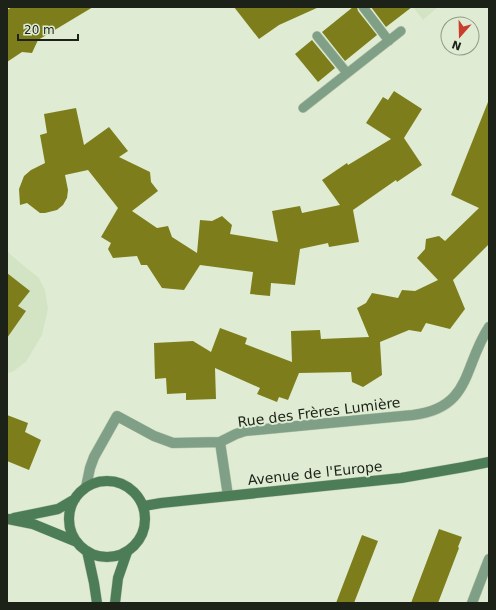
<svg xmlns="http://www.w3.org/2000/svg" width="496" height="610" font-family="'DejaVu Sans',sans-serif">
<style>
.built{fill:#d3e4c4}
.building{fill:#7d7e1b}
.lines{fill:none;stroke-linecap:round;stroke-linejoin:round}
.lane-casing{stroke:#bcc8b1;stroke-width:10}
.street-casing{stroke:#bcc8b1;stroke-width:11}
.secondary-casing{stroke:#bcc8b1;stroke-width:11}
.lane{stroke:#7fa086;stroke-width:9}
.street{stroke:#7fa086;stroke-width:10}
.secondary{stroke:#4c7d57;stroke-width:10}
.labels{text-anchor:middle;stroke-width:4;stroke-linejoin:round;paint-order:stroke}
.street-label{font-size:14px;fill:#1d2218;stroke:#dfecd3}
</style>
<rect width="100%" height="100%" fill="#dfecd3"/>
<path class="built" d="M413,7h25l-15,13z
M7,249l2,4 9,8 21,17 6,12 3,19 -6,26 -16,27 -14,10 -5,1z"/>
<path class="building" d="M12,7h81l-55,33 -6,13 -10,-1 -15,10v-52z
M234,7h85l-40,18 -20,14z
M353,7h4l1,4 19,24 -32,26 -23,-29z
M371,7h41l-26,20z
M312,40l23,28 -17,14 -23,-28z
M394,91l28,18 -18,29 18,27 -25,17 -1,-2 -43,30 6,32 -30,5 -1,-4 -28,6 -5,36 -24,-2 -1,13 -20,-2 3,-22 -53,-7 -16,25 -22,-2 -15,-23h-6l-4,-9 -24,2 -5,-9 3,-6 -10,-6 17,-29 -30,-38 -23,5 3,15 -1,8 -4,7 -6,5 -12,3h-5l-13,-10 -7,2 -1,-16 5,-13 7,-6 14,-7 -5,-28 7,-2 -3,-19 32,-6 8,37 25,-18 19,24 -9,6 31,15 1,10 7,9 -26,20 25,17 11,-2 4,11 25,16 3,-33 12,1 10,-5 10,9 -2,9 48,8 -6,-31 28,-5 2,7 38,-8 -18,-25 25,-17 1,2 43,-26 -25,-16 17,-26 5,3z
M488,102l1,142 -36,36 12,29 -15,20 -24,-6 -5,9 -12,-2 -29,12 2,33 -19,12 -11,-5 -1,-10 -52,1 -11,27 -9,-3 -2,5 -20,-8 3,-6 -45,-20 1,31 -30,1v-7l-19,1 -1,-16 -11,1 -1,-36 39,-2 18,11 9,-24 27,10 -2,6 47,18 -1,-31 29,-1 1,9 48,-2 -12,-29 9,-5 6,-10 26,5 4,-8 13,1 23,-11 -21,-22 8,-9 1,-10 13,-3 6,5 34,-33 -28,-13z
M7,273l23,18 -12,15 8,5 -19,27z
M7,415l21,8 -3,9 16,8 -12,30 -22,-9z
M439,529l23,8 -4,10 1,1 -21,55h-27z
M362,535l16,6 -24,62h-18z"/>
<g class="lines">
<g class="lane-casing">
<path id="lane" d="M363,7l26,34
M317,36l30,37
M303,108l98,-77"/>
</g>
<g class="street-casing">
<path id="street" d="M220,442l8,54
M86,487l4,-19 4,-11 23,-41 37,20 19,7 47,-1 16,-8 9,-3 168,-16c59,-7 50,-49 76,-88
M472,603l17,-44"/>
</g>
<g class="secondary-casing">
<path id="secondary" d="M69 519a38 38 0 1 1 76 0a38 38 0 1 1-76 0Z
M144,506l17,-3 240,-25 63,-11 25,-5
M14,518l44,-9 17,-10
M8,519l25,5 44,18
M87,551l7,32 3,20
M115,603l3,-25 9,-26"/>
</g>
<use href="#lane" class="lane"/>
<use href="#street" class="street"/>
<use href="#secondary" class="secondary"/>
</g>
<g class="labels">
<g class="street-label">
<text transform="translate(319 412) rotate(-7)" y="5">Rue des Frères Lumière</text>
<text transform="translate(315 473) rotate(-6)" y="5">Avenue de l'Europe</text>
</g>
</g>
<rect width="496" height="610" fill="none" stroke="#1d2218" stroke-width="16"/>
<g transform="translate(460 36) rotate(200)"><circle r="19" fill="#dfecd3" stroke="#919b88"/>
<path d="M0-3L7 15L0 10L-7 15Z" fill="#ca3d2d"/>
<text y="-6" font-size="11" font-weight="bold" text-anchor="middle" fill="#1d2218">N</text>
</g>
<path d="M18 34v6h60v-6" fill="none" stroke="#1d2218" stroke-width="2"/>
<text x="24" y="34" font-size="12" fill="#1d2218" stroke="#dfecd3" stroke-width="3" paint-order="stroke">20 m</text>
</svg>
